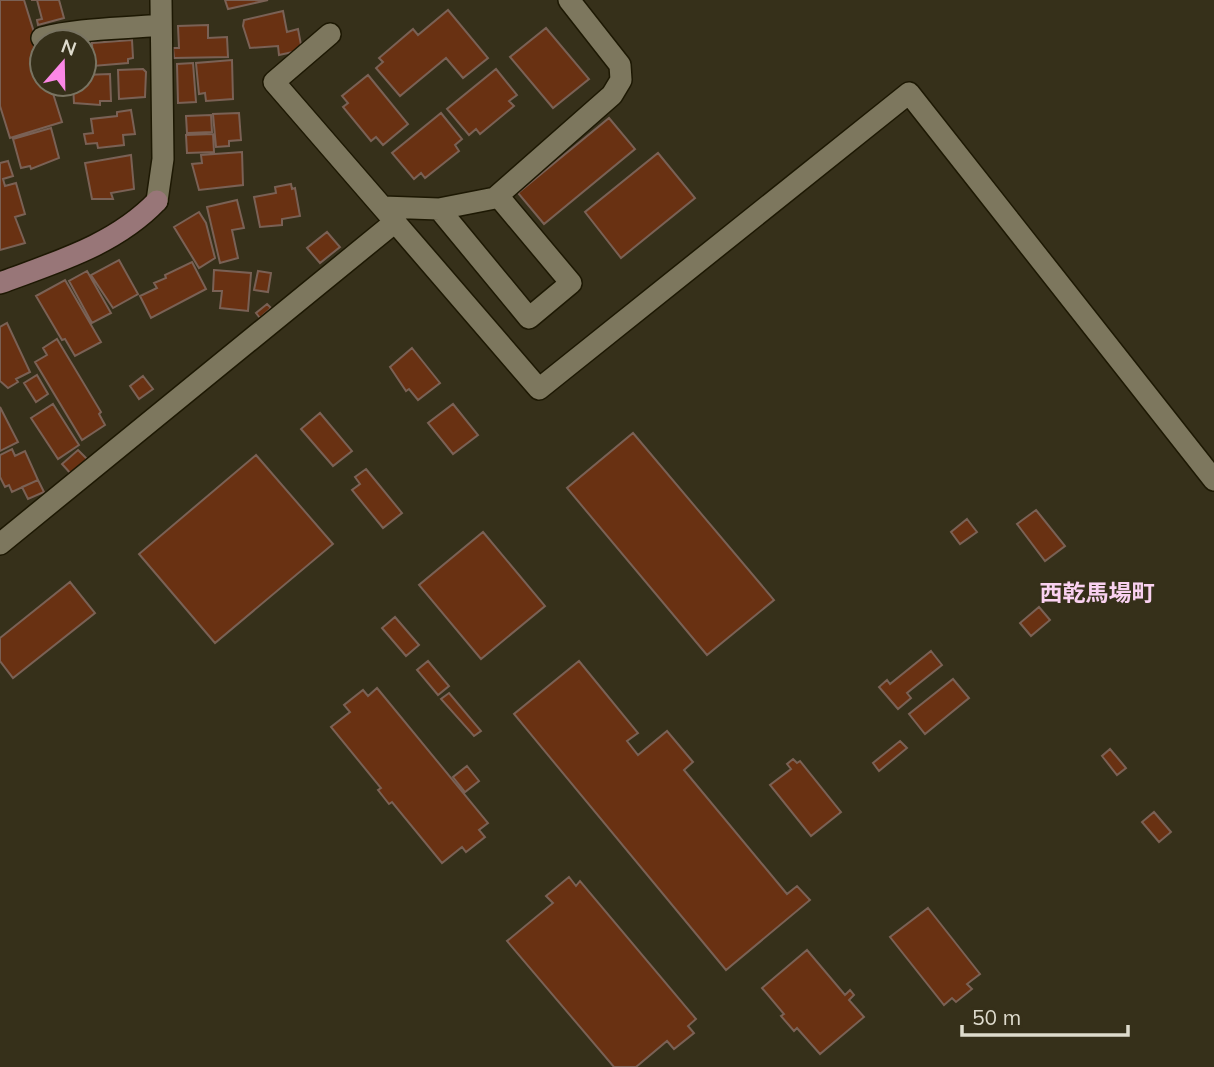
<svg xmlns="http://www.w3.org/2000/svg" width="1214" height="1067" font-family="Mulish,'Noto Sans JP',sans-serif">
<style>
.building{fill:#693112;stroke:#7a6155;stroke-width:2}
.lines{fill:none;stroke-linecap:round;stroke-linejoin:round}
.street-casing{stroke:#1d1803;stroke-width:24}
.secondary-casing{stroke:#1d1803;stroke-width:24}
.street{stroke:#7d775e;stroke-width:21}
.secondary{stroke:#987678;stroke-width:21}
.labels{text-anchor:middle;stroke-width:5;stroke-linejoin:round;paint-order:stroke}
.quarter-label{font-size:23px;font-weight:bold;fill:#f9d1f0;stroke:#36301a}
</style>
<rect width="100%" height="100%" fill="#36301a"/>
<path class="building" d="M0,0h24l18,58v26h8l12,38 -52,16 -10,-32z
M31,0h28l5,18 -26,7 -1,-5 5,-1 -5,-19z
M225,0h43l-40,9z
M448,10l40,48 -25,20 -17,-20 -46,38 -24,-28 7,-6 -4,-4 34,-29 5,6z
M283,11l4,21 11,-3 4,21 -23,5 -1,-9 -28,2 -7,-22 1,-6z
M208,25v13l19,-1 1,20 -54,1 -1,-10h6l-1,-22z
M546,28l43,51 -36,29 -43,-51z
M132,40l1,18 -5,1v4l-35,3 -1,-23z
M232,60l1,39 -27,2 -1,-8 -6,1 -3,-31z
M193,63l3,39 -18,1 -1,-39z
M143,69l3,3 -1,25 -26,2 -1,-29z
M496,69l21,26 -8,6 5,5 -34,28 -4,-5 -7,6 -22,-26z
M110,74l1,27h-11v4l-26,-2 -1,-19h11v-9z
M368,75l40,49 -25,21 -7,-8 -5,4 -28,-34 5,-4 -6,-7z
M131,110l4,24 -12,1 1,10 -26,3 -1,-5 -11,1 -2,-10 9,-1 -2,-14 26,-3v-4z
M239,113l2,27 -12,1v5l-13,1 -3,-33z
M441,113l21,26 -7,6 4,6 -34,27 -4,-5 -7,6 -22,-26z
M211,115l1,17 -25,1 -1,-17z
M609,118l26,31 -91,75 -26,-31z
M51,128l8,30 -28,11 -1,-3 -9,2 -8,-29z
M213,134l1,18 -27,1 -1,-18z
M242,152l1,33 -44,5 -7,-26 10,-1 -1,-8z
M658,153l37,45 -74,60 -36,-46z
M131,155l3,34 -23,4 2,6h-21l-7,-36z
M8,161l5,15 -10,3 2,7 11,-3 9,31 -10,3 10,26 -25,7v-87z
M291,184l1,5 3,-1 5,28 -18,3v6l-22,2 -6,-30 22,-4 -1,-6z
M237,200l7,28 -12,2 6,28 -18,5 -13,-56z
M199,212l7,11 9,35 -16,10 -25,-41z
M327,232l13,15 -20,16 -13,-15z
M119,260l19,34 -25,14 -22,-33z
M192,262l14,27 -55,29 -11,-22 17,-8 -3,-5 12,-5 -1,-3z
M214,270l37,3 -3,38 -28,-3 2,-17h-9z
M87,271l24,42 -19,10 -23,-42z
M258,271l13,2 -3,19 -14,-2z
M65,280l36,62 -26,14 -10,-17 -3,1 -26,-44z
M267,304l4,4 -11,10 -4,-5z
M7,323l23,49 -14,7 2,3 -10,6 -8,-7v-54z
M57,339l44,73 -2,2 6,11 -23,15 -47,-78 12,-7 -4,-7z
M412,348l28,35 -22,17 -9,-11 -3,2 -16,-24z
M37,375l11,19 -12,8 -12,-19z
M143,376l10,13 -14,10 -9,-13z
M53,404l26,41 -21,14 -27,-41z
M453,404l25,31 -25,19 -25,-31z
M0,407l18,35 -18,9z
M320,413l32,38 -19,15 -32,-37z
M633,433l141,167 -67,55 -140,-167z
M12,449l3,7 10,-5 13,29 -26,12 -3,-7 -4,2 -5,-10v-22z
M78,450l10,10 -16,15 -10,-11z
M256,455l77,89 -118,99 -76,-89z
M366,469l36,44 -19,15 -31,-38 8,-6 -5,-7z
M38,480l6,12 -16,7 -6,-12z
M1036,510l29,36 -20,15 -28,-37z
M967,519l10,13 -17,12 -9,-12z
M483,532l62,74 -64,53 -62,-74z
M70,582l25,31 -82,65 -13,-17v-23z
M1039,607l11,13 -19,16 -11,-13z
M395,617l24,28 -13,11 -24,-28z
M931,651l11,14 -35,28 4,5 -13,11 -19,-22 8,-7 3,4z
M428,661l21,25 -11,9 -21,-25z
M579,661l59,72 -11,8 11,14 29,-24 26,31 -9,8 103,124 10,-8 13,14 -84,70 -212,-256z
M953,679l16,19 -44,36 -16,-20z
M377,688l111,135 -9,7 6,7 -19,15 -4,-5 -20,16 -50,-61 -3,2 -11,-14 3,-2 -50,-61 19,-15 -6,-7 19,-15 5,6z
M449,693l32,38 -7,5 -33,-37z
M900,741l7,7 -28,23 -6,-8z
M1110,749l16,19 -9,7 -15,-19z
M793,759l4,4 3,-2 41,51 -30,24 -41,-51 21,-16 -4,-5z
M467,766l12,15 -14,11 -12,-15z
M1154,812l17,20 -12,10 -17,-20z
M569,877l7,9 4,-5 116,138 -8,7 6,7 -20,16 -7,-8 -31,26h-22l-107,-126 46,-38 -7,-7z
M928,908l52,66 -13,10 5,5 -16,13 -4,-4 -8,7 -54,-68z
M807,950l38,45 5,-5 4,5 -5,5 15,17 -44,37 -23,-26 -3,3 -13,-15 3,-2 -22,-26z"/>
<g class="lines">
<g class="street-casing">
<path id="street" d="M330,34l-56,48 117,135
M42,38c38,-10 80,-9 119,-13
M157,201l6,-42 -2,-159
M383,207l56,2 56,-11 117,-103 9,-15 -1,-15 -51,-65
M439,209l90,109 42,-35 -73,-87
M0,544l395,-322 144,167 370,-296 305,387"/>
</g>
<g class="secondary-casing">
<path id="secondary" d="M0,283c56,-21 115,-38 157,-82"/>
</g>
<use href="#street" class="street"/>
<use href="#secondary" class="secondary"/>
</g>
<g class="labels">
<g class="quarter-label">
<text x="1097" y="601">西乾馬場町</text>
</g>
</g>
<g transform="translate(63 63) rotate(20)"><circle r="33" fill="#36301a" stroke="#797462" stroke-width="2"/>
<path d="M0-5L12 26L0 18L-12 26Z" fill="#fb87e6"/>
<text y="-10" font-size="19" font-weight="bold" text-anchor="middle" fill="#dedbcd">N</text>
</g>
<path d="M962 1025v10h166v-10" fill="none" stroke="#dedbcd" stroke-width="3.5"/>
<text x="972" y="1025" font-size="21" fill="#dedbcd" stroke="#36301a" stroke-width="5" paint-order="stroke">50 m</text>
</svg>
